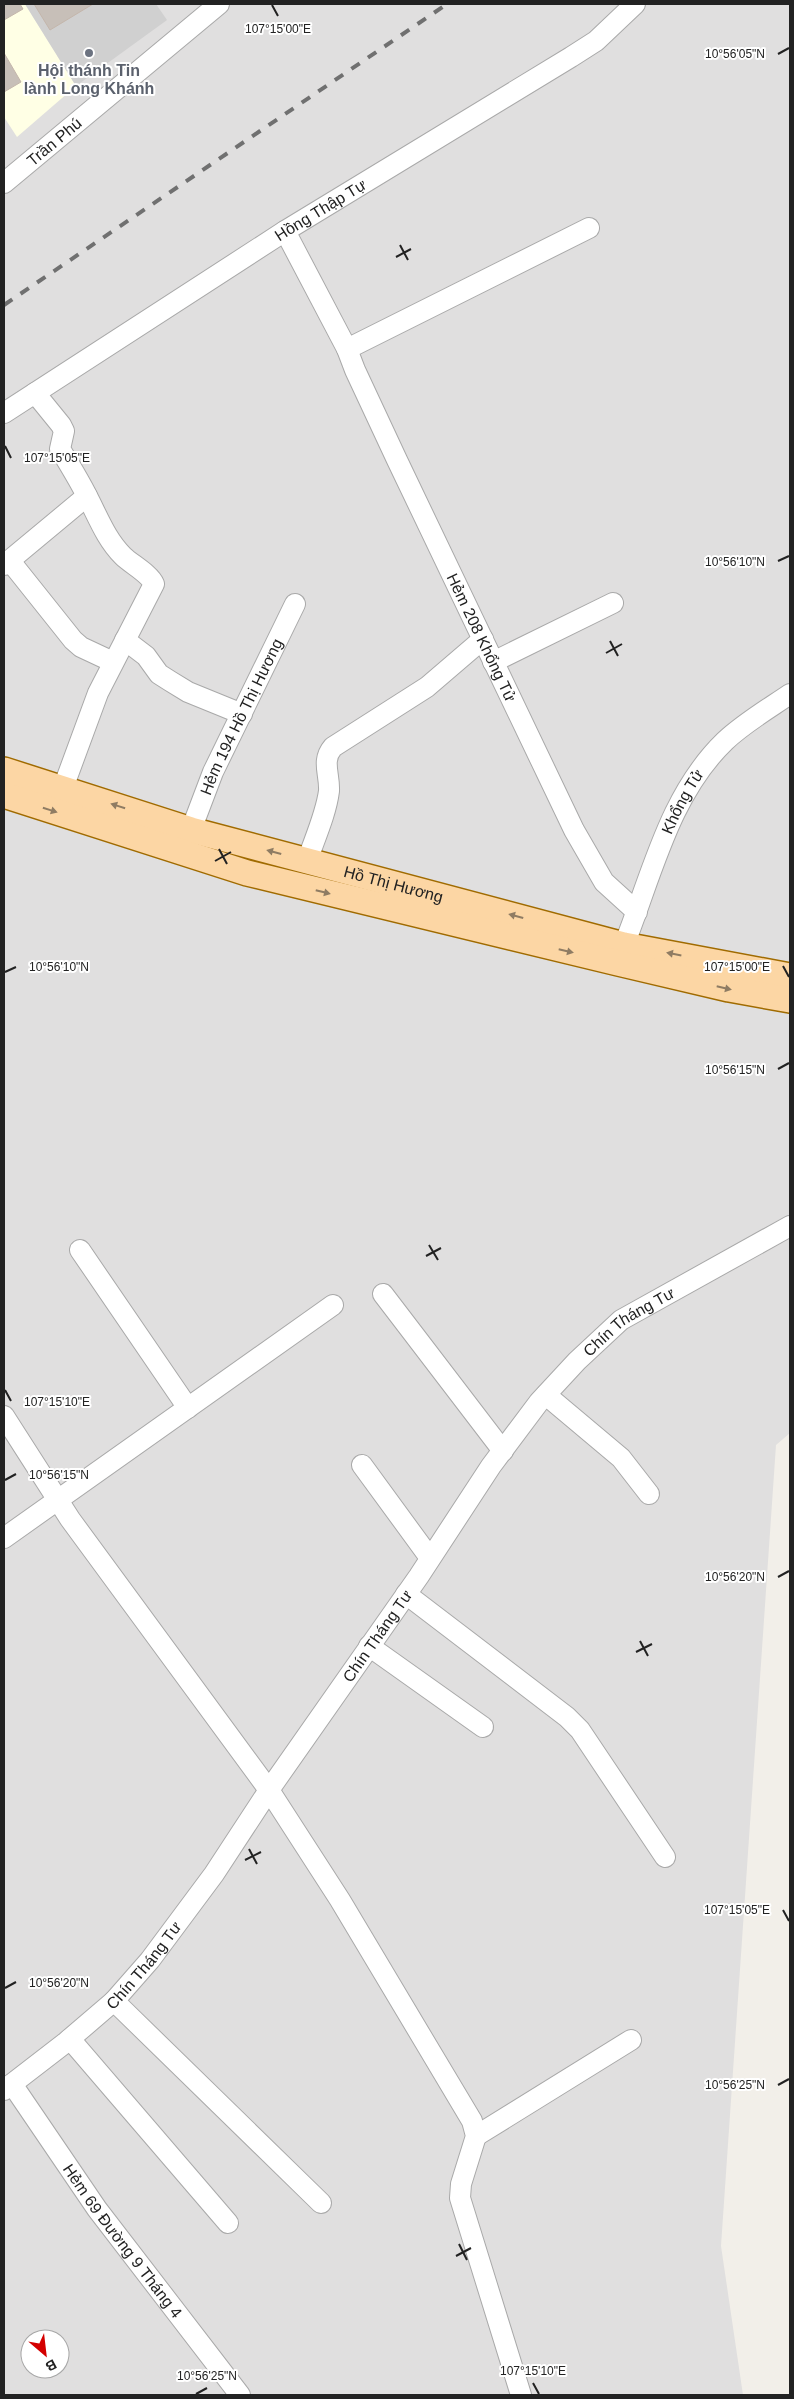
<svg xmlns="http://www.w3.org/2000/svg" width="794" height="2399" font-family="Helvetica,sans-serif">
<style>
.residential{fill:#e0dfdf;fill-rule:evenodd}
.education{fill:#ffffe5}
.religious{fill:#d0d0d0}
.building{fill:#c7bfb8;stroke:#c4b6ab}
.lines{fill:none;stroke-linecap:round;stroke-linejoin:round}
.minor-casing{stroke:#a9a9a9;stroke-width:22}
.major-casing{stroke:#a06b00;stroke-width:28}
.minor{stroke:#fff;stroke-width:20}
.major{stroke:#fcd6a4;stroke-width:25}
.rail{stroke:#707070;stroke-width:4;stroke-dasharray:10 10;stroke-linecap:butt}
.oneway{fill:#8f7c63}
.ticks{fill:none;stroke:#222;stroke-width:2}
.worship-dot{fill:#6b7280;stroke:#fff;stroke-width:2}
.labels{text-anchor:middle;stroke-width:4;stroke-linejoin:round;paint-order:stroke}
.worship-label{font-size:16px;font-weight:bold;fill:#5b616d;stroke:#fff}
.street-label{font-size:16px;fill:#222;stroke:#fff}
.ticks-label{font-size:12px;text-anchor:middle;fill:#222;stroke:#fff;stroke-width:4;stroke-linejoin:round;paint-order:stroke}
</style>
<rect width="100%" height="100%" fill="#f2efe9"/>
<path class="residential" d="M4,4h786v1429l-14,12 -55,801 22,149h-739zM30,2339h30v30h-30z"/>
<path class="education" d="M4,4h21l51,82 -59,51 -13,-20z"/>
<path class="religious" d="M25,4h131l11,16 -91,66z"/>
<path class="building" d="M4,4h16l3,5 -19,11z
M34,4h59l-43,26z
M4,53l17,29 -17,10z"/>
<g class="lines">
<g class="minor-casing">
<g id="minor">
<path id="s1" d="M4,183l215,-179"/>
<path id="s2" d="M589,228l-242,121 8,21 42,90 177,370 30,52 33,30"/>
<path d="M285,231l62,118"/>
<path d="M35,393l26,32 3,6 -4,18c9,15 19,31 27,47 11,21 19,43 36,60 8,8 27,18 31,28l-56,109 -35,95"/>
<path id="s3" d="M4,413l281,-182 286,-174 25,-16 39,-37"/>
<path d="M10,561l63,79 8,7 32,15"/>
<path d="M4,565l83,-69"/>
<path d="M125,640l21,16 13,18 11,7 18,11 54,22"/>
<path d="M493,662l120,-59"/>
<path id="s4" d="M191,830l22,-58 82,-168"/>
<path d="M307,861c8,-23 19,-47 22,-70 1,-17 -8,-30 4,-44l94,-60 56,-48"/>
<path id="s5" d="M624,945c28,-70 45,-150 101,-204 19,-18 43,-32 65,-47"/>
<path d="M80,1250l108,158"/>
<path d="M383,1294l120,157"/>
<path d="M546,1395l75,63 28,36"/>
<path d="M4,1416l66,103 199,271 71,110 132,221 4,15 -15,48 -1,14 61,197"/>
<path d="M362,1465l68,93"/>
<path d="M4,1538l329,-233"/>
<path d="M406,1594l161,123 13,13 85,127"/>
<path d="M369,1646l114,81"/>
<path d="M114,2001l207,202"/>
<path d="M70,2039l158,184"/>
<path id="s6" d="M12,2084l85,125 143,186"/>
<path id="s7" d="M4,2090l61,-47 49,-42 36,-41 64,-86 55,-84 150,-214 72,-110 48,-64 38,-41 44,-41 169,-94"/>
<path d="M476,2136l155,-96"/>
</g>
</g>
<g class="major-casing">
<g id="major">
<path id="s8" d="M4,770l187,60 433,115 166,31"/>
<path d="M4,795l243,78 371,90 111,26 61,11"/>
</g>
</g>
<use href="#minor" class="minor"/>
<use href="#major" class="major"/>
<path class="rail" d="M4,305l443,-301"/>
</g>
<defs><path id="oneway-solid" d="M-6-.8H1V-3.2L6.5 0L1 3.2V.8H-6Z" transform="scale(1.25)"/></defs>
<g class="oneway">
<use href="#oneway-solid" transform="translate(118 806) rotate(-162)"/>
<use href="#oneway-solid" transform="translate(50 810) rotate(18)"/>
<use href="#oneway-solid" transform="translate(274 852) rotate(-165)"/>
<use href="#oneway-solid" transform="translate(323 892) rotate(14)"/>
<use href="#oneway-solid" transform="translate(516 916) rotate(-165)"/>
<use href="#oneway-solid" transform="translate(566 951) rotate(13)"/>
<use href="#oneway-solid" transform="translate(674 954) rotate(-169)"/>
<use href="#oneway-solid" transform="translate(724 988) rotate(13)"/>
</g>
<path class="ticks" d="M272,5l6,11M778,54l11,-6M400,245l8,15M396,257l15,-8M5,446l6,12M778,561l11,-5M610,641l8,15M606,653l16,-9M219,849l8,15M215,861l16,-9M783,966l6,11M5,972l11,-5M778,1069l11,-6M429,1245l9,15M426,1256l15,-8M5,1390l6,11M5,1480l11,-6M778,1577l11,-6M640,1641l8,15M636,1652l16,-8M249,1849l8,15M245,1860l16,-8M783,1910l6,11M5,1988l11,-6M778,2085l11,-6M459,2244l8,16M456,2256l15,-8M533,2383l6,11M196,2394l11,-6"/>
<circle class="worship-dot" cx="89" cy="53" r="5"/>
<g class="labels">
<g class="worship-label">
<text x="89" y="76">Hội thánh Tin<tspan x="89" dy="18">lành Long Khánh</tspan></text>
</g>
<g class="street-label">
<text dy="6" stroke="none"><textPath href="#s1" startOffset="65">Trần Phú</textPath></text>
<text dy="6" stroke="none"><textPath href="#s3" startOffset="376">Hồng Thập Tự</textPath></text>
<text dy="6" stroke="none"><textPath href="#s2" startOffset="589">Hẻm 208 Khổng Tử</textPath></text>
<text dy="6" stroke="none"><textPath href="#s4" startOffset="124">Hẻm 194 Hồ Thị Hương</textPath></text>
<text dy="6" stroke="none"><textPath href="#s5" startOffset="155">Khổng Tử</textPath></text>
<text dy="6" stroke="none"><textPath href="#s8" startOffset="406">Hồ Thị Hương</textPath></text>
<text dy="6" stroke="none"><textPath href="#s7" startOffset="998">Chín Tháng Tư</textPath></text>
<text dy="6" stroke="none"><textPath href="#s7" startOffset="592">Chín Tháng Tư</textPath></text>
<text dy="6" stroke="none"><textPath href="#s7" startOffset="188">Chín Tháng Tư</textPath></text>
<text dy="6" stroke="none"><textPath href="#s6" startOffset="192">Hẻm 69 Đường 9 Tháng 4</textPath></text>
</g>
</g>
<g class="ticks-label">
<text x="278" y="33">107°15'00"E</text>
<text x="735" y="58">10°56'05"N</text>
<text x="57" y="462">107°15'05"E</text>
<text x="735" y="566">10°56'10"N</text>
<text x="737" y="971">107°15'00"E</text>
<text x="59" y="971">10°56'10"N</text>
<text x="735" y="1074">10°56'15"N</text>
<text x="57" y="1406">107°15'10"E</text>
<text x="59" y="1479">10°56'15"N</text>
<text x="735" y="1581">10°56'20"N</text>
<text x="737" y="1914">107°15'05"E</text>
<text x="59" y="1987">10°56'20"N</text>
<text x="735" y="2089">10°56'25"N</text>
<text x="533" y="2375">107°15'10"E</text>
<text x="207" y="2380">10°56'25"N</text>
</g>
<rect width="794" height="2399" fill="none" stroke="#222222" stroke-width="10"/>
<g transform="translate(45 2354) rotate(152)"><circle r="24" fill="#ffffff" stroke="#a7a7a7"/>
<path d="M0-4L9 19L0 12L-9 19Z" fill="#d40000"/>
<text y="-8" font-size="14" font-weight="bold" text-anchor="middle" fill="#222222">B</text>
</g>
</svg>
